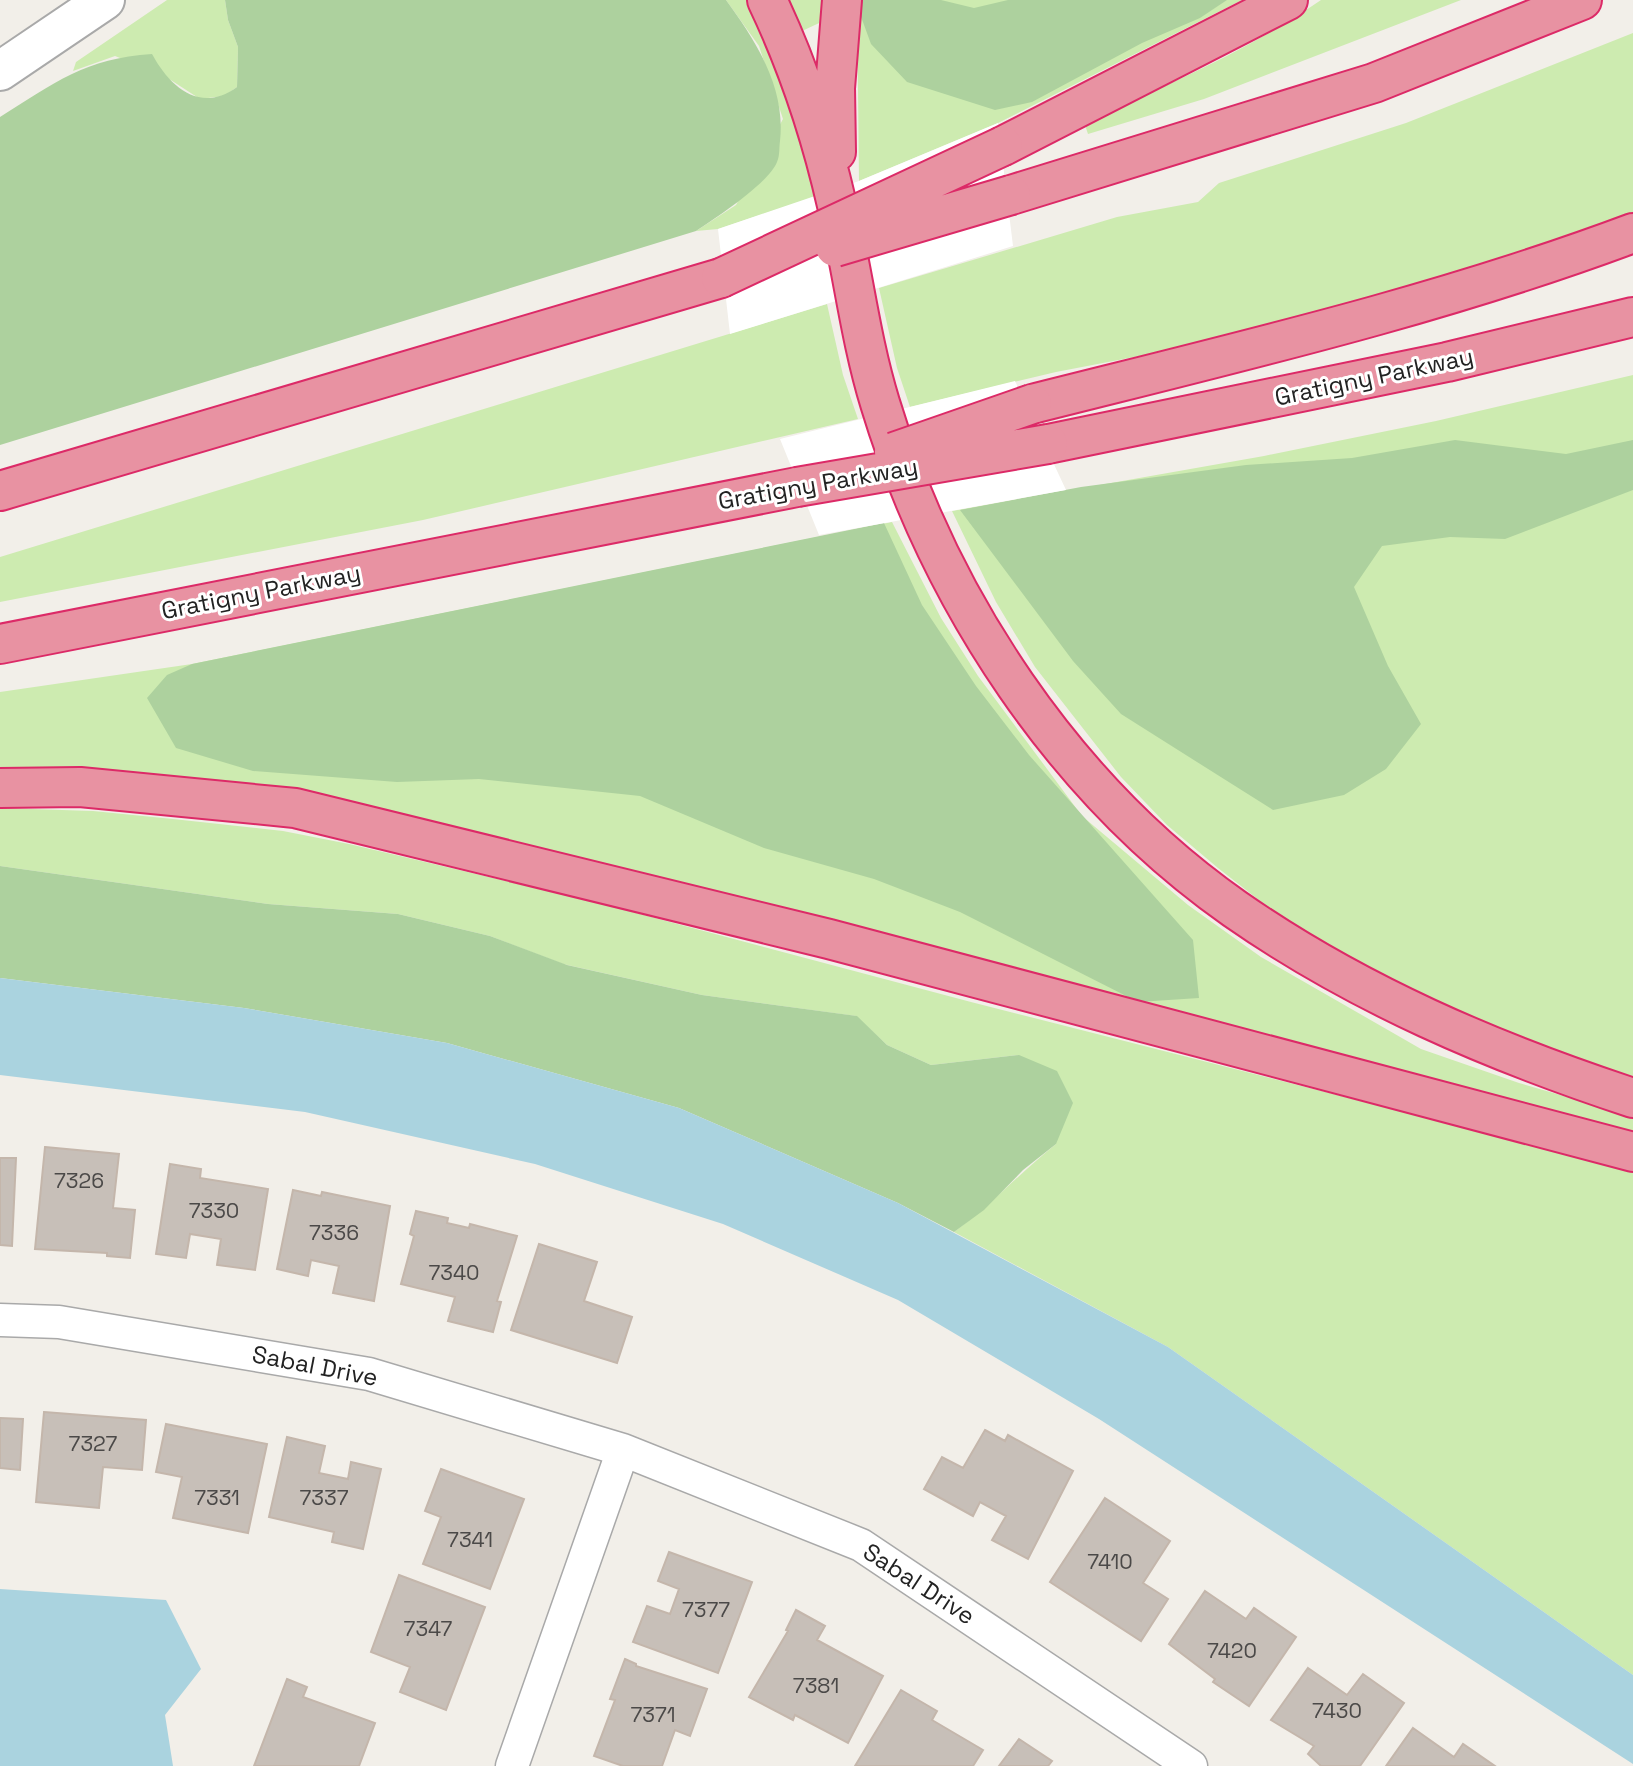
<svg xmlns="http://www.w3.org/2000/svg" width="1633" height="1766" font-family="'Space Grotesk',sans-serif">
<style>
.grass{fill:#cdebb0}
.forest{fill:#add19e}
.water{fill:#aad3df}
.pier{fill:#fff}
.building{fill:#c7bfb8;stroke:#c4b6ab;stroke-width:2}
.lines{fill:none;stroke-linecap:round;stroke-linejoin:round}
.minor-casing{stroke:#a9a9a9;stroke-width:35}
.tertiary-casing{stroke:#a9a9a9;stroke-width:42}
.motorway-casing{stroke:#dc2a67;stroke-width:42}
.minor{stroke:#fff;stroke-width:32}
.tertiary{stroke:#fff;stroke-width:38}
.motorway{stroke:#e892a2;stroke-width:38}
.motorway-bridge-casing{stroke:#dc2a67;stroke-width:42;stroke-linecap:butt}
.motorway-bridge{stroke:#e892a2;stroke-width:38}
.labels{text-anchor:middle;stroke-width:6;stroke-linejoin:round;paint-order:stroke}
.number-label{font-size:21px;fill:#4b4948}
.street-label{font-size:24px;fill:#222;stroke:#fff}
</style>
<rect width="100%" height="100%" fill="#f2efe9"/>
<path class="grass" d="M167,0h58l3,20 10,27 -1,40 -13,9 -24,3 -37,-24 -48,-19 -42,15 3,-9z
M726,0h24l39,86 26,111 -97,32 -22,2 40,-26 47,-86 -24,-73z
M786,0h44v18l-28,13z
M857,0h385l-244,123 -139,58z
M1321,0h140l-257,99 -116,35 -4,-12c78,-34 167,-73 237,-122z
M1633,33v187l-379,114 -198,38 -146,35 -13,-39 -18,-80 238,-71 81,-15 21,-19 187,-60z
M827,304l16,71 15,44 -435,101 -423,82v-45z
M1633,375v708l-151,-52 -186,-102 -78,-61 -51,-43 -46,-48 -86,-110 -39,-65 -44,-91 312,-55 172,-35z
M892,522l49,96 37,58 104,140 106,89 73,52 160,92 98,34 114,33v24l-1214,-317 -419,-46v-85l192,-28z
M0,808l93,3 80,8 110,12 66,13 242,57 380,101 662,168v505l-465,-328 -214,-115c37,-27 67,-60 102,-88l-38,-89 -87,10 -44,-20 -31,-29 -154,-21 -139,-31 -73,-28 -92,-22 -130,-10 -268,-38z"/>
<path class="forest" d="M225,0h501c30,41 60,88 54,141 -1,6 0,15 -3,21 -8,21 -61,56 -81,69l-696,214v-328c54,-34 86,-59 152,-63 18,33 48,60 85,33l1,-40 -10,-27z
M861,0h80l33,8 34,-8h219l-27,18 -58,25 -110,59 -37,8 -88,-28 -36,-38 -15,-41z
M1455,440l111,14 67,-14v50l-128,49 -55,-2 -68,9 -28,41 34,79 33,58 -35,45 -42,26 -71,15 -152,-96 -48,-53 -113,-151 121,-23 165,-22 106,-7z
M884,523l38,82 54,81 53,69 164,185 6,58 -61,4 -178,-90 -86,-33 -110,-31 -124,-52 -161,-17 -82,3 -144,-11 -77,-23 -29,-50 20,-23 25,-11z
M0,866l268,38 130,10 92,22 77,29 135,30 155,21 30,29 44,20 88,-10 38,16 16,32 -17,41 -33,26 -39,40 -30,22 -56,-29 -219,-95 -232,-65 -203,-35 -244,-30z"/>
<path class="water" d="M0,978l244,30 203,35 232,65 219,95 270,144 465,328v89l-534,-345 -201,-119 -175,-76 -188,-60 -230,-52 -305,-37z
M0,1589l166,11 35,69 -36,46 8,51h-173z"/>
<path class="pier" d="M998,123l15,123 -283,88 -12,-105 141,-48z
M1015,381l51,109 -247,45 -39,-96z"/>
<path class="building" d="M45,1147l74,7 -6,54 22,2 -5,48 -23,-2v-3l-72,-4z
M0,1158h16l-4,88 -12,-1z
M170,1164l31,5 -1,9 68,11 -13,81 -38,-5 4,-26 -31,-5 -4,24 -30,-4z
M293,1190l28,6 1,-4 68,14 -16,95 -41,-8 6,-27 -28,-6 -3,16 -31,-7z
M416,1211l32,7 -1,5 22,5 1,-4 47,12 -20,65 4,1 -8,30 -45,-11 7,-24 -54,-13 13,-48 -4,-2z
M539,1244l58,18 -13,39 48,16 -15,46 -106,-33z
M44,1412l102,8 -4,50 -39,-3 -4,41 -63,-6z
M0,1418l23,1 -3,51 -20,-2z
M166,1424l101,20 -19,89 -75,-15 9,-41 -26,-5z
M985,1430l20,11 3,-6 65,36 -45,88 -36,-19 14,-24 -26,-14 -7,14 -49,-27 18,-32 21,11z
M287,1437l38,9 -6,27 29,6 3,-17 30,7 -18,80 -31,-7 2,-10 -65,-15z
M441,1469l83,30 -34,90 -67,-25 18,-47 -16,-6z
M1105,1498l65,43 -27,42 25,16 -27,42 -91,-59z
M669,1552l83,30 -34,91 -85,-31 14,-36 23,8 9,-25 -21,-8z
M399,1575l86,32 -39,103 -46,-18 10,-25 -39,-15z
M1205,1591l41,28 8,-11 42,29 -47,69 -36,-24 2,-3 -46,-35z
M796,1610l29,16 -8,14 66,36 -35,67 -53,-28 -2,5 -44,-23 39,-66 -2,-1z
M625,1659l11,5v2l71,23 -17,47 -15,-6 -13,36h-39l-29,-10 21,-56 -5,-1z
M1308,1668l39,27 16,-21 41,29 -44,63h-39l-13,-12 6,-8 -43,-26z
M287,1679l20,8 -4,10 72,26 -16,43h-105z
M901,1690l36,21 -5,9 51,30 -10,16h-118z
M1413,1728l41,29 9,-13 32,22h-109z
M1019,1739l33,22 -4,5h-49z"/>
<g class="lines">
<g class="minor-casing">
<path id="minor" d="M0,1320l59,2 310,52 254,76 238,95 330,221
M512,1766l111,-316"/>
</g>
<g class="tertiary-casing">
<path id="tertiary" d="M0,71l105,-71"/>
</g>
<g class="motorway-casing">
<path id="motorway" d="M767,0c31,65 54,135 70,205 16,66 23,133 43,198 60,198 184,386 355,506 122,85 258,143 398,189
M1003,146l285,-146
M836,152l-1,-64 7,-88
M1011,195l363,-112 208,-83
M1032,404c202,-51 406,-98 601,-171
M1048,444l399,-82 186,-45
M0,491l721,-213
M0,644l797,-157
M0,788l80,-1 215,21 534,131 804,213"/>
</g>
<use href="#minor" class="minor"/>
<use href="#tertiary" class="tertiary"/>
<use href="#motorway" class="motorway"/>
<g class="motorway-bridge-casing">
<path id="motorway-bridge" d="M835,247l176,-52
M721,278l282,-132
M894,452l138,-48
M797,487l251,-43"/>
</g>
<use href="#motorway-bridge" class="motorway-bridge"/>
</g>
<g class="labels">
<g class="number-label">
<text x="79" y="1188">7326</text>
<text x="214" y="1218">7330</text>
<text x="334" y="1240">7336</text>
<text x="454" y="1280">7340</text>
<text x="93" y="1451">7327</text>
<text x="217" y="1505">7331</text>
<text x="324" y="1505">7337</text>
<text x="470" y="1547">7341</text>
<text x="1110" y="1569">7410</text>
<text x="706" y="1617">7377</text>
<text x="428" y="1636">7347</text>
<text x="1232" y="1658">7420</text>
<text x="816" y="1693">7381</text>
<text x="1337" y="1718">7430</text>
<text x="653" y="1722">7371</text>
</g>
<g class="street-label">
<text transform="translate(1374 377) rotate(-12)" y="8">Gratigny Parkway</text>
<text transform="translate(818 484) rotate(-10)" y="8">Gratigny Parkway</text>
<text transform="translate(261 592) rotate(-11)" y="8">Gratigny Parkway</text>
<text transform="translate(315 1366) rotate(11)" y="8">Sabal Drive</text>
<text transform="translate(919 1584) rotate(33)" y="8">Sabal Drive</text>
</g>
</g>
</svg>
